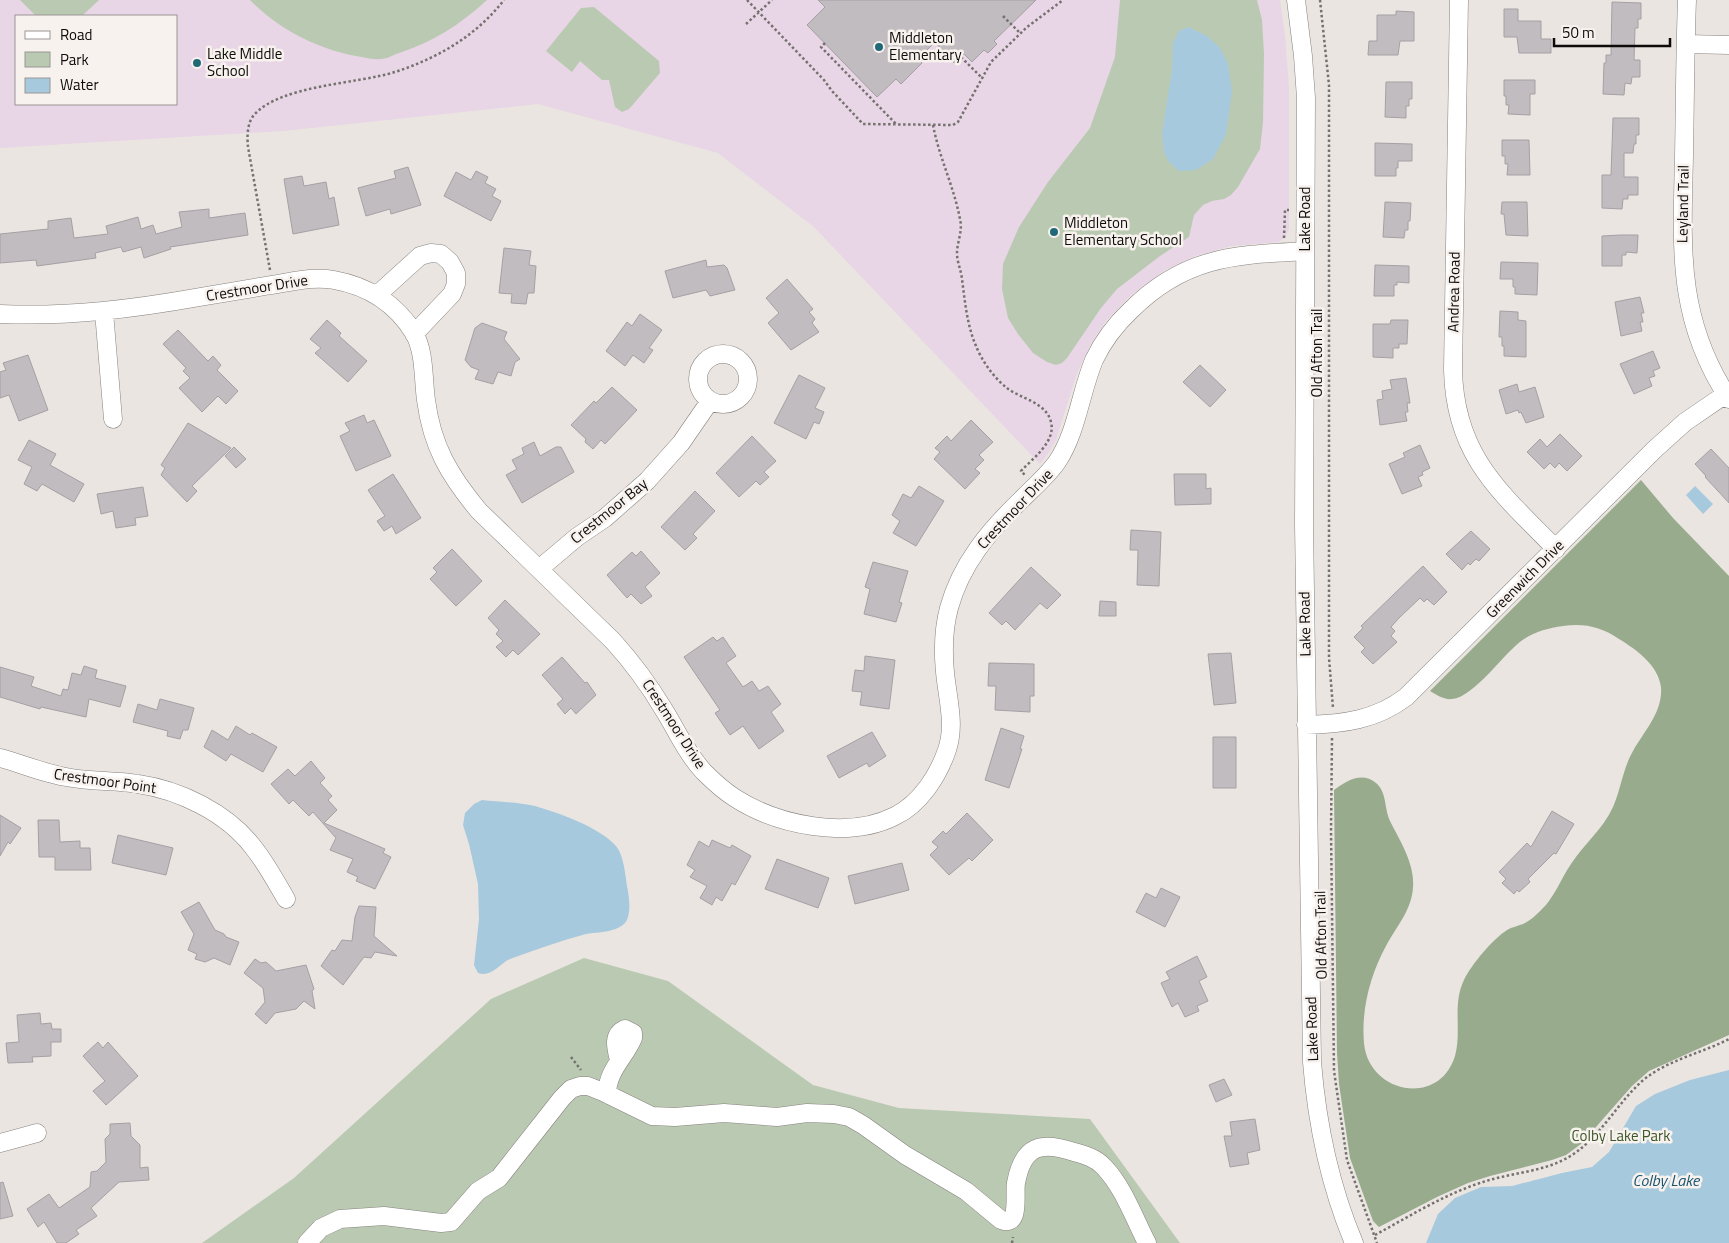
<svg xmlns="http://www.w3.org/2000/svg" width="1729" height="1243" font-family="'Titillium Web',sans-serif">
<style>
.education{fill:#e8d5e6;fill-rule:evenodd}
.green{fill:#bac9b2}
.forest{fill:#98ab8d}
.water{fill:#a7c9dd}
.building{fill:#c1bcc0;stroke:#a5a0a4}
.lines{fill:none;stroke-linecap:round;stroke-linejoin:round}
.minor-casing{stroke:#87827e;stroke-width:19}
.path{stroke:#74716e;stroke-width:2.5;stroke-dasharray:2.5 2.5;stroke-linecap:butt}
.minor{stroke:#fff;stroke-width:18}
.poi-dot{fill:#226977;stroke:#f8f2ee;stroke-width:2}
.labels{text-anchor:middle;stroke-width:5;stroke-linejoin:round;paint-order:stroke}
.poi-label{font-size:15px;fill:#0d0b0a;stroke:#f8f2ee;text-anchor:start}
.street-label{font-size:15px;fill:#0d0b0a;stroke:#f8f2ee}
.park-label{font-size:15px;fill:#3c5629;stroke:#f8f2ee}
.water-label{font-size:16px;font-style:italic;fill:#185370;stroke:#f8f2ee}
</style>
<rect width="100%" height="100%" fill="#eae5e1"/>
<path class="education" d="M0,0h1280l5,36 4,52v141l-4,8 -6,5 -48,4 -36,10 -30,14 -35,26 -24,25 -15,22 -15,33 -20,64 -6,11 -10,13 -226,-237 -96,-74 -180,-49 -255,27 -283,17zM16,16h160v88h-160z"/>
<path class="green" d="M20,0h79l-17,16h-46z
M250,0h237c-26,24 -54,42 -88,53 -6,2 -12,6 -18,6 -6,1 -14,-1 -19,-2 -41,-6 -83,-27 -112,-57z
M1120,0h137l5,20 2,34 -1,68 -3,27 -22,38 -7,8 -7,4 -12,2 -9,4 -9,10 -5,22 -29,19 -43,33 -16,19 -34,50 -5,5 -6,2 -9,-3 -14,-9 -15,-19 -10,-16 -6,-29 1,-25 16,-37 29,-45 42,-54 25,-71z
M594,7l65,54 1,12 -31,36 -7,3 -7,-5 -6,-27h-7l-22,-19 -8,11 -26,-21 35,-43z
M584,958l84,23 145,104 86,23 191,11 90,124h-978l92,-65 197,-179z"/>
<path class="forest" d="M1641,480l32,38 56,58v459l-80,36 -17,15 -51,58 -15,11 -14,5 -62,16 -22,7 -31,14 -58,30 -6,-6 -23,-63 -11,-74 -2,-31 -3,-263c12,-9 28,-19 42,-7 11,9 8,25 14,38 10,20 25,43 23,66 -1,23 -17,40 -27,59 -16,29 -25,65 -22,97 4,50 75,65 91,13 7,-25 -3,-52 9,-76 7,-15 29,-41 43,-50 5,-3 11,-4 16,-6 9,-4 16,-12 23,-19 10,-12 16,-28 25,-41 13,-20 32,-35 42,-57 8,-18 10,-39 20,-56 11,-20 30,-39 28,-64 -3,-22 -24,-37 -42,-48 -17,-12 -35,-16 -56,-13 -14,2 -27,5 -39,13 -20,13 -49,58 -72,60 -8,1 -15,-4 -22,-8z"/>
<path class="water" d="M1188,27l19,9 13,12 8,16 4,27 -6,43 -13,25 -17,11 -17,1 -11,-10 -4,-9 -2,-18 10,-65 1,-26 6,-12z
M1695,486l18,18 -10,10 -17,-19z
M482,800c17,2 36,2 53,6 24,7 64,21 81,40 8,10 9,28 11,40 2,10 5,28 -2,37 -3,3 -8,6 -13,7 -8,3 -17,2 -26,4 -26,7 -51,16 -76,25 -11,5 -19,19 -32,14l-4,-8 5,-46 -1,-35 -9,-40 -6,-19 2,-12 9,-9z
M1729,1070v173h-303l12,-29 17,-16 26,-11 31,-1 50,-13 30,-6 17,-15 27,-46 19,-12 35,-14z"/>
<path class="building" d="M818,0h218l-42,41 3,3 -9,9 -4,-3 -12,12 -8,-8 -10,9 -19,-21 -17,17 4,4 -21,21 -5,-5 -19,18 -70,-72 18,-18z
M1612,2l29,1v16h-3v9h-3l-1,32h6v17h-8l-1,7 -6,-1 -1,12 -21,-1 1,-31h2v-8h5z
M1504,9h14v12h23v18h10v14h-32l-2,-16h-13z
M1396,11l18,1v29h-14l-2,14h-30l1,-14h8v-26h19z
M1504,80h31v14h-5v21l-22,-1 1,-9h-3v-9h-2z
M1386,82h26v17h-3v7h-3v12l-21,-1z
M1613,118h26v17h-3v9h-2l-1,9h-9v24h14v18h-10v4h-5l-1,10 -20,-1v-33h9z
M1502,140h27l1,35h-23l1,-11h-3v-8h-3z
M1375,143l37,1v17h-14v7h-2v8h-21z
M408,167l13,38 -30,9 -1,-5 -24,7 -8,-28 38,-10 -2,-7z
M476,171l12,6 -3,6 11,6 -4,7 9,5 -10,20 -47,-25 12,-24 15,8z
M302,176l2,10 22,-4 3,17 5,-2 5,28 -46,9 -9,-55z
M1385,202l26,1 -1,18h-2v9h-3l-1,8 -21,-1z
M1502,202h25l1,34 -22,-1 -2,-21h-3z
M209,209v9l36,-5 3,22 -78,12 1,2 -27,9 -3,-11 -18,5 -2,-5 -26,6 1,5 -59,8 -1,-6 -36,3v-29l48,-5v-8l23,-3 3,20 34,-4 -2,-8 32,-9 3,12 12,-4 3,9 26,-7 -3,-15z
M1621,235h17l-1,18 -11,-1v3h-4v11h-20v-30z
M504,248l27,3 -2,14 7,1 -2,27h-6l-2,11 -15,-1 1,-9 -13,-1z
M706,260l1,7 17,-2 3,3 8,22 -25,6 -4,-6 -33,8 -8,-27z
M1501,262l37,1 -1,32 -22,-1v-7h-2v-8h-13z
M1375,265l34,1v17l-12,-1v3h-3v11h-20z
M787,279l26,30 -4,3 6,7 -3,4 7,9 -28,18 -23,-27 11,-10 -13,-15z
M1640,297l4,16h-3l2,9h-3l2,9 -21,5 -6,-34z
M1500,311l18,1v8l8,1v36l-22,-1v-10h-2v-9h-3z
M640,314l22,16 -13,18 4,2 -9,13 -11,-8 -8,11 -19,-15 21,-29 5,4z
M327,320l14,13 -2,3 28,25 -19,21 -33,-29 6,-5 -11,-9z
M1391,320h17l-1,24h-8v4h-6v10l-20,-1v-33h17z
M482,323l25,9 -3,7 16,20 -5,3 -4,14 -13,-4 -5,12 -18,-5 4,-9 -8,-3 -6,-7 10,-32z
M178,330l30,31 5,-5 8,9 -4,5 21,21 -12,13 -8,-8 -16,16 -23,-24 11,-10 -7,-7 3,-3 -23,-24z
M1653,351l7,17 -7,3 2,5 -6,2 3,8 -18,8 -14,-30z
M28,355l20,55 -29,11 -10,-26 -9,3v-26l6,-2 -3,-7z
M1200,365l26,25 -16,17 -27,-25z
M799,375l26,13 -10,20 9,4 -5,12 -5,-2 -8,17 -32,-16z
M1406,378l4,25h-3l1,9h-3l2,9 -27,4 -3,-25 6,-1 -1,-8 10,-2 -2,-9z
M1517,384l2,8 16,-5 9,30 -18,6 -5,-11 -2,1 -1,-3 -12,4 -7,-24z
M612,387l25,23 -32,34 -4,-4 -8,9 -8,-7 1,-3 -15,-14 23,-24 2,2z
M364,415l3,8 7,-3 17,36 -35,15 -16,-35 10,-5 -5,-8z
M971,420l22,22 -14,13 5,5 -9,9 5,4 -15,16 -31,-30 6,-7 -5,-4 12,-12 4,5z
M188,423l43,25 -39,38 5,5 -10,11 -26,-27 4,-7 -4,-3z
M1560,434l22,22 -15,15 -8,-8 -4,5 -5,-5 -6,6 -17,-17 13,-13 7,8z
M752,436l24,25 -12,11 5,5 -9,8 -4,-4 -17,16 -23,-24z
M29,440l27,14 -6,11 34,19 -10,18 -32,-18 -5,7 -13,-7 8,-17 -14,-7z
M534,442l6,14 16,-9h5l13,25 -52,31 -16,-28 11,-6 -5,-9 12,-6 -2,-6z
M1420,445l10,23 -8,4 1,3 -5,2 4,9 -20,8 -13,-30 16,-7 -2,-4z
M234,447l12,12 -10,9 -11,-12z
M1711,449l18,19v35l-24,-26 1,-1 -11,-12z
M393,474l28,44 -25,16 -4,-8 -8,5 -7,-10 8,-5 -17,-26z
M1174,474h32v15l5,-1v16l-36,1z
M919,486l25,15 -28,45 -23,-13 7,-12 -8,-6 11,-21 8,4z
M143,487l5,29 -13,2 1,7 -20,3 -3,-17 -12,3 -4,-20z
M695,491l20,20 -22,23 4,4 -12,12 -24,-23z
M1131,530l30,2 -2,54 -22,-1 1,-35h-8z
M1471,531l19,18 -11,12 -3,-2 -6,6 -2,-2 -6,7 -16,-16z
M452,549l30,32 -26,25 -26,-27 7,-7 -4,-4z
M641,551l19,22 -15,14 7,9 -11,8 -10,-10 -4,4 -20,-23 25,-23 4,4z
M873,562l35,9 -9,31 3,1 -6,19 -32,-8 6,-25 -5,-2z
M1423,566l24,26 -13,13 -7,-6 -3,3 -4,-4 -21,20 -8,9 4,4 -4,5 6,6 -24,22 -12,-12 4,-4 -11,-11 9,-9 -2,-2z
M1031,567l30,28 -14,14 -7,-6 -25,27 -9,-9 -4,4 -13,-12z
M505,600l35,34 -22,21 -5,-5 -7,7 -10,-10 7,-6 -7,-7 3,-4 -11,-12z
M1100,601l16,1v14h-17z
M713,637l4,4 6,-4 13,19 -10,7 17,24 9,-6 7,10 9,-5 13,18 -10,8 13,19 -25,18 -16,-23 -13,9 -15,-22 5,-3 -36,-53z
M1231,653l5,50 -22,2 -6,-51z
M865,656l30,4 -6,49 -29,-4 2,-13 -10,-1 3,-21 9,1z
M562,657l23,26 2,-1 9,13 -20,19 -5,-6 -6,6 -8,-10 6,-5 -21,-24z
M989,663l45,1v32h-4v16l-35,-2 1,-24h-8z
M84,666l13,4 -2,8 31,8 -6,21 -31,-8 -3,18 -45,-10 -1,2 -40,-12v-30l34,10 -3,9 30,10 2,-7 5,1 4,-17 9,2z
M160,699l34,9 -6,22h-5l-3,9 -13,-3 1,-5 -35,-9 5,-18 19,6z
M236,726l14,9 2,-2 25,14 -14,25 -32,-18 -5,7 -22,-14 8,-17 16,10z
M1001,728l23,8 -4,13h2l-13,39 -24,-8z
M872,732l14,24 -17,11 -2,-4 -28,15 -12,-22z
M1213,737h23v51h-23z
M311,761l14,17 -5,5 12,13 -4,4 9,10 -13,13 61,26 -2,4 8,4 -16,32 -19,-8 2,-4 -11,-5 6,-13 -23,-9 6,-12 -23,-26 -4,4 -16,-16 -4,4 -18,-20 17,-15 7,7z
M1552,811l22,13 -18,30 -2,-1 -26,26 2,3 -11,10 -2,-2 -3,4 -12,-11 4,-4 -7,-7 28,-29 4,4z
M967,813l26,27 -21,21 -3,-3 -20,17 -19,-20 8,-8 -6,-5 11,-11 3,3z
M0,815l21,13 -11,16 -2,-2 -8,14z
M38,820h21l1,22 20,-1v7h10l1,22h-36v-13h-16z
M118,835l55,13 -7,27 -54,-12z
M712,840l18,8 2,-3 19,11 -16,29 -3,-2 -10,18 -6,-4 -4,8 -12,-7 7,-12 -17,-9 5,-7 -8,-5 12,-24 10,6z
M777,859l52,19 -11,30 -53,-19z
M902,863l7,27 -54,14 -7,-28z
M1161,888l19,9 -15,30 -29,-15 10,-19 10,5z
M199,902l16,28 9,4 2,3 13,5 -9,23 -16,-7 -9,4 -10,-3 2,-5 -9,-4 6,-16 -13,-22z
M359,906l17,1 -2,29 23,20 -22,-4 -4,6 -7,-1 -21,28 -22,-19 11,-16 3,1 7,-11 10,1 3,-24z
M1197,956l10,21 -8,4 9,20 -11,5 2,5 -14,6 -7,-14 -6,4 -11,-24 9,-4 -4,-7z
M255,959l6,4 5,-1 10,9 30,-6 8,24 -2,2 3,18 -11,-8 -8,8 -21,4 -9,11 -11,-10 10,-12 -2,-14 -19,-15z
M40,1013l1,11 10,-1 1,6h9v13h-10v14l-19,1 1,5 -25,1 -2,-20 13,-1 -2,-27z
M98,1042l5,6 5,-6 30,34 -32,29 -13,-14 12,-10 -22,-25z
M1224,1079l8,16 -16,7 -7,-17z
M1255,1119l5,31 -13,3 2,11 -19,3 -6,-31h8l-2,-14z
M130,1123l1,13 9,9v23l8,-1 1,13 -30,2 -28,26 6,8 -21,14 3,4 -13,9h-9l-13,-21 -6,5 -11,-18 22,-15 10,14 31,-21 1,-15 6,-1 9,-9 -1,-23 5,-5v-10z
M3,1182l10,34 -13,3v-36z"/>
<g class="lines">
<g class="minor-casing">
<path id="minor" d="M1296,0l7,56 3,42 -2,426 8,538c5,62 18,124 42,181
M1459,0l-6,370c2,86 47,122 103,179
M1687,0c-2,52 -2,104 -3,156 -2,91 -8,163 45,243
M1686,44l43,1
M377,295l43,-39 11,-3 10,1 9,8 6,11v11l-4,10 -38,40
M104,312l9,107
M0,314c68,3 133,-5 200,-17 23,-4 47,-8 71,-12 21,-3 42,-9 63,-5 34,6 62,24 80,53 11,19 9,46 12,67 6,46 23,75 53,111l134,130c19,21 36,44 51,69 13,21 23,44 40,62 10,10 20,19 31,26 42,27 113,42 160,18 25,-12 43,-40 52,-66 7,-21 3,-41 0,-62 -4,-26 -5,-54 2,-80 12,-44 40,-77 72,-108 12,-12 26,-24 36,-38 20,-30 23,-68 37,-102 9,-19 22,-36 37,-50 54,-54 104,-55 174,-59
M698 379a25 25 0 1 1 50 0a25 25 0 1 1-50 0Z
M539,569l38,-32 28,-19 42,-37 34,-38 29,-42
M1306,725c37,-1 70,-5 100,-28l249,-248 30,-27 41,-28
M0,758c22,6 44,15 66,19 24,5 48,3 72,7 42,6 89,29 115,63 13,16 23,35 33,52
M607,1094c0,-23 18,-37 26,-56v-5l-8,-4c-13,6 -9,19 -6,31
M0,1143l37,-10
M307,1243l14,-15 19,-9 44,-3 57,7 10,-1 27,-31 21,-13 63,-80 9,-9 9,-3h8l15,6 49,24 23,1 49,-4 53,4 30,-4 27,1 15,3 14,8 42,30 61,36 35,29c20,8 13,-26 15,-37 7,-38 25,-42 58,-31 11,3 22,6 30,15 20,21 30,51 43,76"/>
</g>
<path class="path" d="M747,0l77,80 8,11 31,33 90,1 5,-3 33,-60 36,-35 36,-27
M1320,0l9,85v573l4,50
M1003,16l17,17
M746,24l26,-24
M825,43l-4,4 75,77
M961,57l21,21
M933,125c6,32 21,62 27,94 3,12 -3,23 -3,34 0,9 4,17 5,26 3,23 5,46 14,67 6,15 18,32 31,42 14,11 39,14 44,34 5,20 -18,36 -30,49l4,4
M1284,238l1,-28h4
M270,270l-22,-123c-1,-10 -1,-24 6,-32 26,-30 103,-31 141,-43 43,-14 81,-36 109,-72
M1332,738l-1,93 3,240 13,89 30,83
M571,1057l10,13
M1375,1235c35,-19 70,-41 108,-53 27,-9 59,-10 84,-24 31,-17 48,-52 74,-76 25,-22 59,-28 88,-43
M1012,1243l1,-6"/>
<use href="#minor" class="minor"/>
</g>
<g class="poi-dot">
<circle cx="879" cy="47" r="5"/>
<circle cx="197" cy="63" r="5"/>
<circle cx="1054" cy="232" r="5"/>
</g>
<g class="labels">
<g class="poi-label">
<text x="889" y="43">Middleton<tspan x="889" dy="17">Elementary</tspan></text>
<text x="207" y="59">Lake Middle<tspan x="207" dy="17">School</tspan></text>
<text x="1064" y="228">Middleton<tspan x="1064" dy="17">Elementary School</tspan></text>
</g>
<g class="street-label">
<text transform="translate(1683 204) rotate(-89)" y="5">Leyland Trail</text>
<text transform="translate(1305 219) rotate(-90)" y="5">Lake Road</text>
<text transform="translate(257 288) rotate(-9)" y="5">Crestmoor Drive</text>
<text transform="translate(1454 292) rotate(-89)" y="5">Andrea Road</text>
<text transform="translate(1317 353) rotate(-90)" y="5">Old Afton Trail</text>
<text transform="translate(1015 509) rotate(-47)" y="5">Crestmoor Drive</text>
<text transform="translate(609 511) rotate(-39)" y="5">Crestmoor Bay</text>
<text transform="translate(1525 579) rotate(-45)" y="5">Greenwich Drive</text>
<text transform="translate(1305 624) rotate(-91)" y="5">Lake Road</text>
<text transform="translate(674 724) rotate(57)" y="5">Crestmoor Drive</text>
<text transform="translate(105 781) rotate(8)" y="5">Crestmoor Point</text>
<text transform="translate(1321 935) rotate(-91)" y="5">Old Afton Trail</text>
<text transform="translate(1312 1029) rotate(-92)" y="5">Lake Road</text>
</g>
<g class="park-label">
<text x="1621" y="1141">Colby Lake Park</text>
</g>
<g class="water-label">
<text x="1666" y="1186">Colby Lake</text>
</g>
</g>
<rect x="15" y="15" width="162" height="90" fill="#f8f2ee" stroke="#9a9693"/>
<rect x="25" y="31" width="25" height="8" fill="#ffffff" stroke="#9a9693"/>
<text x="60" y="40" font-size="15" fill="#0d0b0a">Road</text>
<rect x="25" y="52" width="25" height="15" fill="#bac9b2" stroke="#9a9693"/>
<text x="60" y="65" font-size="15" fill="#0d0b0a">Park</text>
<rect x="25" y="78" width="25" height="15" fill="#a7c9dd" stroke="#9a9693"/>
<text x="60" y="90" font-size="15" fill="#0d0b0a">Water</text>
<path d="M1554 38v8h116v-8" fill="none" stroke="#0d0b0a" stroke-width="2.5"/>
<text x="1562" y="38" font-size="15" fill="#0d0b0a" stroke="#f8f2ee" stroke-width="4" paint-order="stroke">50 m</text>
</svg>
